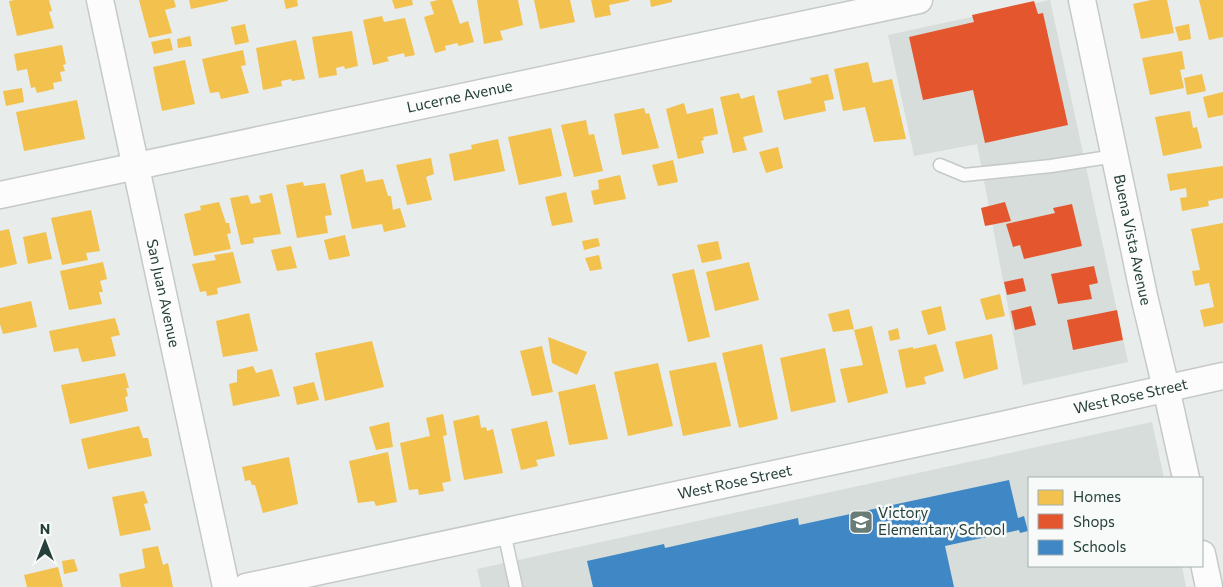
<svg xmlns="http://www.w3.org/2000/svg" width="1223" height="587" font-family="Commissioner,sans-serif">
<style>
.built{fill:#d6ddda}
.homes{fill:#f2c14e}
.shops{fill:#e4572e}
.schools{fill:#3f88c5}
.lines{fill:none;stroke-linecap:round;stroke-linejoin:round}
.service-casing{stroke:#c5c9c7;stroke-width:15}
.minor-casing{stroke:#c5c9c7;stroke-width:29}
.service{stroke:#fcfcfc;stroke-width:12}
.minor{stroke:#fcfcfc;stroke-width:26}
.labels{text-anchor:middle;stroke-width:5;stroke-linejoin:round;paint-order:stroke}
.street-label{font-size:15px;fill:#25403a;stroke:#f7faf9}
.poi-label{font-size:15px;fill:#25403a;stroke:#f7faf9;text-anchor:start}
</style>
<rect width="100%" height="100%" fill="#e8ecea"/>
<path class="built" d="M1050,0l78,362 -105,23 -46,-241 -63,12 -26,-121z
M1152,422l12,56h-135v88h153l4,21h-705l-4,-18z"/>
<path class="homes" d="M15,0h34l3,11 -3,1 5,16 -37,8 -8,-35z
M139,0h35l2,7 -11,3 7,23 -23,5z
M189,0h39v1l-37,8z
M284,0h13l1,6 -12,3z
M392,0h20l1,5 -18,4z
M438,0h14l8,24 8,-3 6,21 -15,4 -2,-3 -12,3 1,4 -11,3 -11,-36 10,-3 -4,-12z
M477,0h41l5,25 -23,6 3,9 -19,4z
M534,0h36l5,22 -35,7z
M591,0h38v1l-20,4 2,10 -16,3z
M650,0h22v2l-21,5z
M1151,0h16l7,33 -33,6 -8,-35z
M1199,0h24v37l-14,3z
M382,16l2,6 21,-4 10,37 -10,2 -1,-4 -17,4 2,4 -16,4 -10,-45z
M245,24l4,18 -14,3 -4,-18z
M1189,24l2,15 -12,2 -4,-14z
M352,31l6,35 -13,3 -1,-3 -8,2 1,7 -18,3 -7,-41z
M190,36l2,10 -14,2 -1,-9z
M170,38l3,12 -19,4 -3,-12z
M296,40l9,39 -13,2 -1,-2 -10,2 1,5 -19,4 -7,-42z
M62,45l4,19 -3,1 2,6 -5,1 2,9 -9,2 1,6 -17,4 -2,-6 -4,1 -4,-19 -10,2 -3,-17z
M243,50l3,15 -5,1 8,27 -28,6 -2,-7 -9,1 -8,-34z
M1182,51l3,18 -5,1 4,18 -34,7 -8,-37z
M185,60l10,44 -33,7 -9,-44z
M868,62l5,21 19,-4 14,60 -32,3 -9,-35 -22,4 -9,-42z
M828,74l6,25 -10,2 2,10 -42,9 -7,-29 35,-8 -2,-5z
M1202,74l4,17 -19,4 -3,-17z
M22,88l2,14 -18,4 -3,-15z
M1223,92v23l-15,3 -5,-21z
M739,93l2,6 13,-4 9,37 -20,5 4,13 -14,3 -13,-56z
M77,100l8,39 -61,12 -8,-39z
M684,103l3,11 26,-6 5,26 -15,3 1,3 -3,1 3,12 -26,6 -12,-50z
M644,108l2,6 3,-1 10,35 -37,7 -8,-41z
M1190,111l3,17 4,-1 5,21 -39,8 -8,-39z
M586,120l3,15 5,-1 9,37 -29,6 -13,-52z
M551,128l11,48 -43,9 -11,-48z
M498,139l7,32 -51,10 -5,-27 23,-5 -1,-4z
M778,147l5,21 -17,5 -7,-21z
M431,158l3,16 -8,3 6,23 -25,5 -11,-40z
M673,160l5,22 -20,4 -6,-21z
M1223,166v32l-15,3 1,5 -27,5 -2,-13 7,-1 -1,-9 -16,3 -3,-17z
M363,169l3,13 17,-3 5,17h3l2,14 7,-2 6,19 -22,5 -2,-8 -30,5 -12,-54z
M620,175l6,24 -32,6 -3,-14 8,-2 -1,-9z
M303,182l1,4 21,-3 7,32 -7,1 3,17 -31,5 -11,-53z
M566,192l7,30 -21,4 -7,-29z
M272,193l9,41 -28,4 1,5 -13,2 -11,-47 18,-3 3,9 10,-2 -2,-6z
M219,202l7,21h3l2,10 -4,1 4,15 -37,7 -10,-42 17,-4 -1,-4z
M91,210l9,41 -14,2 2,7 -26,5 -11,-47z
M1223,223v100l-19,4 -4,-17 14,-3 -5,-24 -14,3 -3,-15 8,-1 -9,-41z
M9,229l8,35 -17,4v-37z
M46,232l6,27 -24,5 -5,-27z
M345,235l5,21 -21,4 -5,-20z
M598,238l2,8 -16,4 -2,-9z
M718,241l4,18 -20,4 -5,-18z
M291,246l6,22 -20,3 -6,-21z
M233,252l8,31 -24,5 1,6 -11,2 -1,-5 -6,1 -8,-28 24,-4 -2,-5z
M599,255l3,14 -12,2 -5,-13z
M103,262l4,17 -7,2 3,11h-4l3,12 -33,6 -9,-39z
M749,262l10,38 -44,11 -9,-39z
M694,269l16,68 -22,5 -16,-68z
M1000,294l5,22 -19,4 -6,-21z
M31,301l6,26 -34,7 -3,-10v-16z
M941,306l5,24 -18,5 -7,-24z
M849,309l5,20 -21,3 -5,-18z
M249,313l9,38 -35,6 -7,-36z
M115,318l5,17 -9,2 5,19 -34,6 -4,-14 -24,4 -5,-21z
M872,326l16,67 -40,10 -8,-34 23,-4 -9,-35z
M898,328l2,11 -10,2 -2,-10z
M992,334l6,35 -34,10 -9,-37z
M548,337l39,15 -10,23 -25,-12z
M372,341l12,46 -59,14 -10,-48z
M762,344l16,75 -39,9 -17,-75z
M936,344l8,27 -20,6 2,7 -20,4 -8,-38 15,-3v2z
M542,346l11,46 -21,4 -12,-45z
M825,348l11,54 -45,10 -11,-54z
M716,362l15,64 -48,10 -14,-65z
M658,363l15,63 -45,10 -14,-64z
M253,366l3,7 16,-4 8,27 -47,10 -4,-22 8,-2v-12z
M125,373l4,15h-3l2,8 -3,1 3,14 -58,13 -9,-39z
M314,382l5,18 -22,5 -4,-18z
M595,384l13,55 -39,6 -11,-53z
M443,414l4,21 -4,1 8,45 -9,2 2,8 -25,4 -1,-6 -9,1 -9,-47 30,-7 -4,-18z
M479,415l2,13 5,-1 1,4 6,-2 10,44 -39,7 -11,-59z
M547,421l8,35 -19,4 2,6 -17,4 -10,-41z
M389,422l4,25 -17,3 -7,-23z
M139,426l4,12h5l4,18 -64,13 -7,-30z
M388,452l9,50 -21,4 -2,-5 -16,2 -9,-42z
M289,457l9,47 -35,9 -8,-28h-3l-2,-5 -5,1 -3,-14z
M144,491l4,12 -4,1 7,26 -31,6 -8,-39z
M158,546l5,19 5,-2 5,24h-52l-2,-13 26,-6 -3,-19z
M74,559l4,12 -14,3 -2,-13z
M58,567l5,20h-36l-3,-12z"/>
<path class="shops" d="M1034,1l4,13 5,-1 25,112 -83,18 -12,-53 -50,10 -14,-63 65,-15 -2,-7z
M1005,202l6,19 -26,5 -4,-18z
M1072,204l10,42 -58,13 -4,-14 -7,2 -7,-23 49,-11 -2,-5z
M1094,266l4,17 -9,2 3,14 -34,5 -7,-30z
M1023,278l3,13 -19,4 -3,-13z
M1031,306l5,19 -21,5 -4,-19z
M1117,310l6,30 -50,10 -6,-30z"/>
<path class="schools" d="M1009,480l9,38 6,-2 4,15 -8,2 -1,-3 -74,16 9,41h-361l-6,-26 77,-17 1,4 133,-30 1,7z"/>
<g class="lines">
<g class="service-casing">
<path id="service" d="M940,165l24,10 87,-9 64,-10
M504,532l12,55"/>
</g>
<g class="minor-casing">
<g id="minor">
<path id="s1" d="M100,0l126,587"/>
<path id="s2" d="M1082,0l62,296 22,92 20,90"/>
<path id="s3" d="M0,195c306,-65 612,-132 919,-195"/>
<path d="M1202,554l7,33"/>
<path id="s4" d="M246,587l747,-160 230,-51"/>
</g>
</g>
<use href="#service" class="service"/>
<use href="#minor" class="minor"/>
</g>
<defs>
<g id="school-square" transform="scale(1.25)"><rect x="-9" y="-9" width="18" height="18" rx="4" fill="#697c78" stroke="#f7faf9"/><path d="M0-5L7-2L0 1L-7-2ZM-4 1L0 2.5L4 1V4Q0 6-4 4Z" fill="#fff"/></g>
</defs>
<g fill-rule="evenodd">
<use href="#school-square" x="861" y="522"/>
</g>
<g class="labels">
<g class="street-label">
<text dy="5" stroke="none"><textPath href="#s3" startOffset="470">Lucerne Avenue</textPath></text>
<text dy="5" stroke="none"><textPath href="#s2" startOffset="245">Buena Vista Avenue</textPath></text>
<text dy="5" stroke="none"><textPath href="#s1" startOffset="300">San Juan Avenue</textPath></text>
<text dy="5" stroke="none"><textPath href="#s4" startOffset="905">West Rose Street</textPath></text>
<text dy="5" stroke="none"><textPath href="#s4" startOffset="500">West Rose Street</textPath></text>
</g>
<g class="poi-label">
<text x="878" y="518">Victory<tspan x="878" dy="17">Elementary School</tspan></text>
</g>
</g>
<rect x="1028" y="477" width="175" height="90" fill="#f7faf9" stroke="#a3b0ad"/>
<rect x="1038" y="490" width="25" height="15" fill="#f2c14e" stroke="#a3b0ad"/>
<text x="1073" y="502" font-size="15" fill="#25403a">Homes</text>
<rect x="1038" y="514" width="25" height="15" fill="#e4572e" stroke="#a3b0ad"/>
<text x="1073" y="527" font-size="15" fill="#25403a">Shops</text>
<rect x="1038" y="540" width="25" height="15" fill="#3f88c5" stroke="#a3b0ad"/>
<text x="1073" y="552" font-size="15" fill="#25403a">Schools</text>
<g transform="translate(45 542)" stroke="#f7faf9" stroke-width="4" paint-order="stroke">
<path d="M0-4L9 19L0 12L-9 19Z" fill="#25403a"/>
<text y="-8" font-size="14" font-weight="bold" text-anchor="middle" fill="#25403a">N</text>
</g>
</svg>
